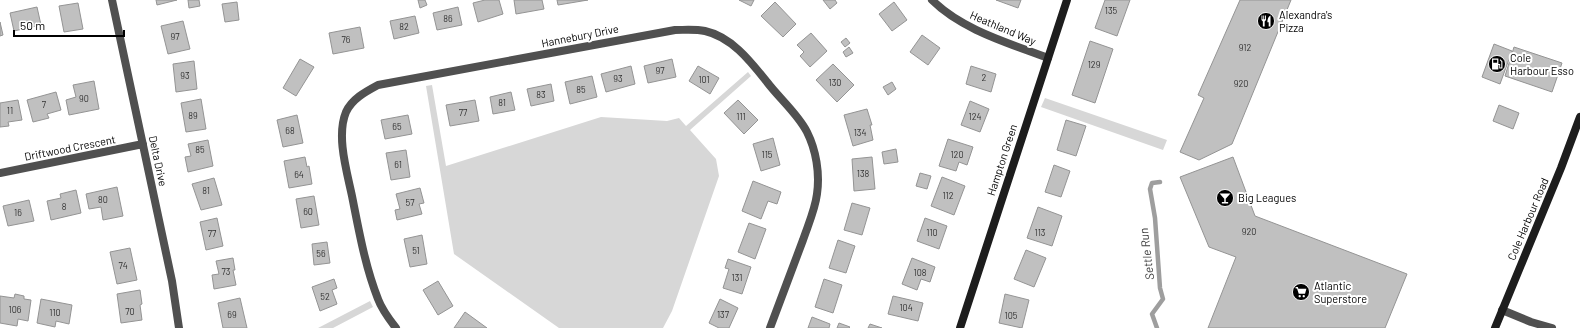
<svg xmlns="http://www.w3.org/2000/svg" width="1580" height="328" font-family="Barlow,sans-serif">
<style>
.green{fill:#d7d7d7}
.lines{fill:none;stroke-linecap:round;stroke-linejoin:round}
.stream{stroke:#9e9e9e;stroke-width:4.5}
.building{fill:#c0c0c0;stroke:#949494}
.street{stroke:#505050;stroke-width:8}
.secondary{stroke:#1d1d1d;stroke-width:8}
.labels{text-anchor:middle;stroke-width:4;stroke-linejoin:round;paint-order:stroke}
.number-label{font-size:9px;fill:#303030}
.poi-label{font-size:11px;fill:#000;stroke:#fff;text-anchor:start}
.street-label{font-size:11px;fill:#000;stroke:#fff}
.water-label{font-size:12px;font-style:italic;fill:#3f3f3f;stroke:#fff}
</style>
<rect width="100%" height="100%" fill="#fff"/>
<path class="green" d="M748,72l3,4 -61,54 26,29 3,17 -47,135 -9,17h-104l-105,-74 -28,-168 6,-1 14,81 155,-49 66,4 12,-3 7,8z
M1045,98l122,42 -4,10 -122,-43z
M370,301l3,6 -40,21h-15z"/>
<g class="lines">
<path class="stream" d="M1157,328l-5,-14 11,-15 -3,-11 -5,-70 -5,-29 2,-6 8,-1"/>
</g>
<path class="building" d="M156,0h21l-20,5z
M188,0h11l1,6 -11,2z
M418,0h7l2,5 -7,3z
M485,0h14l4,14 -25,8 -5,-19z
M514,0h28l2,9 -28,5z
M557,0h31l-30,5z
M739,0h15l-3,6z
M823,0h12l2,3 -7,6z
M996,0h25l-3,8z
M1105,0h25l-13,36 -22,-8z
M1240,0h51l-59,144 -33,16 -19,-8 24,-54 -6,-3z
M237,2l2,18 -14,2 -3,-18z
M775,2l21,22 -13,13 -22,-21z
M894,2l13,18 -15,11 -13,-17z
M78,3l5,26 -19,3 -5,-26z
M37,7l4,18 -27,6 -4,-18z
M458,7l4,18 -25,5 -4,-17z
M415,16l4,17 -25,6 -4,-18z
M183,21l7,28 -22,5 -7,-28z
M0,22l3,13 -3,1z
M360,27l4,21 -31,6 -4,-21z
M811,33l16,18 -17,16 -10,-11 4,-4 -7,-7z
M922,35l18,13 -12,17 -18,-13z
M846,38l4,5 -5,4 -4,-5z
M1090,41l23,8 -18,54 -23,-8z
M1494,44l18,7 -12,33 -18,-7z
M849,47l4,6 -7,4 -3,-5z
M1514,47l48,16 -10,29 -47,-16z
M300,59l14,8 -18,29 -13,-8z
M672,59l4,18 -28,6 -4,-17z
M194,61l3,28 -21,3 -3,-28z
M833,64l21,21 -17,17 -21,-22z
M631,66l4,18 -29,8 -5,-18z
M698,66l21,12 -9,16 -21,-13z
M971,66l25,8 -5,18 -25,-8z
M592,76l5,21 -27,7 -5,-22z
M94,81l5,28 -30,6 -3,-15 10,-3 -3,-12z
M892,82l4,7 -8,6 -5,-8z
M551,84l3,17 -23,5 -4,-17z
M56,92l5,18 -14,4 2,4 -16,4 -6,-22z
M511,92l4,18 -22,4 -3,-17z
M201,99l5,30 -20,3 -5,-29z
M18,100l4,20 -14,2 1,4 -9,1v-24z
M475,100l4,21 -29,5 -4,-21z
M738,100l20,20 -14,14 -20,-21z
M970,101l19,8 -9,23 -19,-7z
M1499,105l20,8 -6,16 -20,-8z
M867,109l5,16h-2l3,15 -20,6 -9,-31z
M297,115l6,28 -20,4 -6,-27z
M408,115l4,19 -27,5 -4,-19z
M1066,120l20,6 -10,30 -19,-6z
M773,138l7,27 -19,6 -8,-27z
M948,139l25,8 -6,18 -8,-3 -3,9 -17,-5z
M208,140l5,26 -25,6 -3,-15 6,-1 -3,-12z
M896,149l2,13 -14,2 -2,-12z
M406,150l4,27 -19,3 -5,-27z
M305,157l2,10 2,-1 3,18 -23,4 -5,-27z
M872,157l3,32 -21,2 -2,-32z
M1233,157l22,59 152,58 -22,54h-177l28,-71 -27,-10 -29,-70z
M1054,165l16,6 -9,26 -16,-5z
M920,173l11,3 -4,13 -11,-3z
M942,177l23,9 -11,29 -23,-9z
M214,178l8,27 -21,5 -9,-26z
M753,181l28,11 -4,12 -9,-3 -7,18 -19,-8z
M117,187l6,29 -20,4 -2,-13 -12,2 -3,-15z
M420,188l4,15 -5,1 3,10 -25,6 -2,-10 5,-1 -4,-15z
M76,190l5,23 -30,7 -4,-19 14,-3 -1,-4z
M314,196l5,29 -18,3 -5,-29z
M29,200l5,21 -26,5 -5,-20z
M852,203l18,5 -8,27 -18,-5z
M1038,207l24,9 -10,30 -25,-8z
M217,218l6,28 -17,4 -6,-28z
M925,218l22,8 -8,23 -22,-8z
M749,223l17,6 -11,30 -17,-7z
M422,235l5,29 -17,3 -6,-28z
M838,240l17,6 -9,27 -17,-5z
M327,242l3,21 -16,2 -2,-21z
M130,248l7,32 -20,4 -7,-32z
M1026,250l20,8 -12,29 -20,-8z
M233,258l2,12h-2l3,15 -22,4 -2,-14 7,-1 -3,-13z
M912,258l23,9 -5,15 -9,-3 -4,11 -15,-6z
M728,259l23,8 -9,27 -19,-6 6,-19 -4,-1z
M334,279l3,9 -5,2 5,14 -17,7 -8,-24z
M824,279l18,6 -9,28 -18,-6z
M438,281l15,25 -15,9 -15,-25z
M140,290l2,14 -2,1 2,15 -21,3 -4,-29z
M15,294l9,2v3l7,1 -3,21 -10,-2 -1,7 -17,-3v-27l14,2z
M1005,294l24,6 -7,28 -23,-5z
M893,296l30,7 -5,18 -30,-7z
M240,298l7,30h-24l-5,-25z
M41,299l31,6 -3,19 -13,-3 -1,6 -18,-4z
M720,299l18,9 -9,20h-10l-10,-5z
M465,312l22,16h-33z
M812,317l18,7 -1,4h-21z
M839,323l11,4 -1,1h-12z
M870,324l12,4h-14z"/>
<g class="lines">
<path class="street" d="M112,0l60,281 7,47
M932,0c30,30 77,43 116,58
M0,173l143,-29
M1502,310l29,12 21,6
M396,328c-7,-9 -14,-18 -18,-29 -13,-33 -19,-68 -26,-103 -5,-24 -16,-60 -6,-84 6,-13 19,-20 32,-27l297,-55c10,0 20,-1 30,1 27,6 46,31 62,51 12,16 31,32 40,50 9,18 13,41 10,62 -2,16 -9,31 -14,46 -11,29 -22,59 -33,88"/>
<path class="secondary" d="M960,328l107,-328
M1495,328l66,-160 19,-51"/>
</g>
<defs>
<g id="restaurant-disc" transform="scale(0.9)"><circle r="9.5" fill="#000" stroke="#fff"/><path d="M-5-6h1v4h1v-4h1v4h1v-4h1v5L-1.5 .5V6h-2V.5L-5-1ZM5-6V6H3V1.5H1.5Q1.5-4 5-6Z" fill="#fff"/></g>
<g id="fuel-disc" transform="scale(0.9)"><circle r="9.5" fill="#000" stroke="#fff"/><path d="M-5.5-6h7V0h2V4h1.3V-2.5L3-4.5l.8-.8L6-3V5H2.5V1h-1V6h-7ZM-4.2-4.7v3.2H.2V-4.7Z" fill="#fff"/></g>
<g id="bar-disc" transform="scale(0.9)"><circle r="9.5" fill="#000" stroke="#fff"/><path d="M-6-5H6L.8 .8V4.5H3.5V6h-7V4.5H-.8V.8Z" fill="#fff"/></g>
<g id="supermarket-disc" transform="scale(0.9)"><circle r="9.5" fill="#000" stroke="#fff"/><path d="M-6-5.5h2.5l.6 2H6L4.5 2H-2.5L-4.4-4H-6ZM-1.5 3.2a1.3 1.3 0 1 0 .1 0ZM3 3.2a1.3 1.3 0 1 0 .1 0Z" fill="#fff"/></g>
</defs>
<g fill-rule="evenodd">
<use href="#restaurant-disc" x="1266" y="21"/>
<use href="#fuel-disc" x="1497" y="64"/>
<use href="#bar-disc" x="1225" y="198"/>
<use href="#supermarket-disc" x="1301" y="292"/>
</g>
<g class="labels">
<g class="number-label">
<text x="1111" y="14">135</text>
<text x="448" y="22">86</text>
<text x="404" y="30">82</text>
<text x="175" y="40">97</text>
<text x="346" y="43">76</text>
<text x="1245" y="51">912</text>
<text x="1094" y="68">129</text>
<text x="660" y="74">97</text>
<text x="185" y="79">93</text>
<text x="984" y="81">2</text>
<text x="618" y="82">93</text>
<text x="704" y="83">101</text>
<text x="835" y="86">130</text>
<text x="1241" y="87">920</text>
<text x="581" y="93">85</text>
<text x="541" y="98">83</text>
<text x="84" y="102">90</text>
<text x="502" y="106">81</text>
<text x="44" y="108">7</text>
<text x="10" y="114">11</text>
<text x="463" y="116">77</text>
<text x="193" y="119">89</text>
<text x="741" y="120">111</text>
<text x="975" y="120">124</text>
<text x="397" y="130">65</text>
<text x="290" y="134">68</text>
<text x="860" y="136">134</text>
<text x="200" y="153">85</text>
<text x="767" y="158">115</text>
<text x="957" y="158">120</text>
<text x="398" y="168">61</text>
<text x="863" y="177">138</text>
<text x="299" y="178">64</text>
<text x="206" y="194">81</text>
<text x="948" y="199">112</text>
<text x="103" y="203">80</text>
<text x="410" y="206">57</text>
<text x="64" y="210">8</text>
<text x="308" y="215">60</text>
<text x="18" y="216">16</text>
<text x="1249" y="235">920</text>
<text x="932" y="236">110</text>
<text x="1040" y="236">113</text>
<text x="212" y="237">77</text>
<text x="416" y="254">51</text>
<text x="321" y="257">56</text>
<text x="123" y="269">74</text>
<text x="226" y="275">73</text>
<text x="920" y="276">108</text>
<text x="737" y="281">131</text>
<text x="325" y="300">52</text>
<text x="906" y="311">104</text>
<text x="15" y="313">106</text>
<text x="130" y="315">70</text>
<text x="55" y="316">110</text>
<text x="232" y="318">69</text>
<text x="723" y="318">137</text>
<text x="1011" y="319">105</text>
</g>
<g class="poi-label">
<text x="1279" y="19">Alexandra's<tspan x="1279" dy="13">Pizza</tspan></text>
<text x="1510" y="62">Cole<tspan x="1510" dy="13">Harbour Esso</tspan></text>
<text x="1238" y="202">Big Leagues</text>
<text x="1314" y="290">Atlantic<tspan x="1314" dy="13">Superstore</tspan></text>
</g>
<g class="street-label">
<text transform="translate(1003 28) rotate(23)" y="4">Heathland Way</text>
<text transform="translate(580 36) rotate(-11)" y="4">Hannebury Drive</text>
<text transform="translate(70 148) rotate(-11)" y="4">Driftwood Crescent</text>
<text transform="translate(1002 160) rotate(-72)" y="4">Hampton Green</text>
<text transform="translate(158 161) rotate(78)" y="4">Delta Drive</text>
<text transform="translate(1528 219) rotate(-67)" y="4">Cole Harbour Road</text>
</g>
<g class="water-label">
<text transform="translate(1147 254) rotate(-97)" y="4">Settle Run</text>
</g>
</g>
<path d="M14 30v6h110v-6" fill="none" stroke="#000000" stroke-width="2"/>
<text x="20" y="30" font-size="12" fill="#000000" stroke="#ffffff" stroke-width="3" paint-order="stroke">50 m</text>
</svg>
